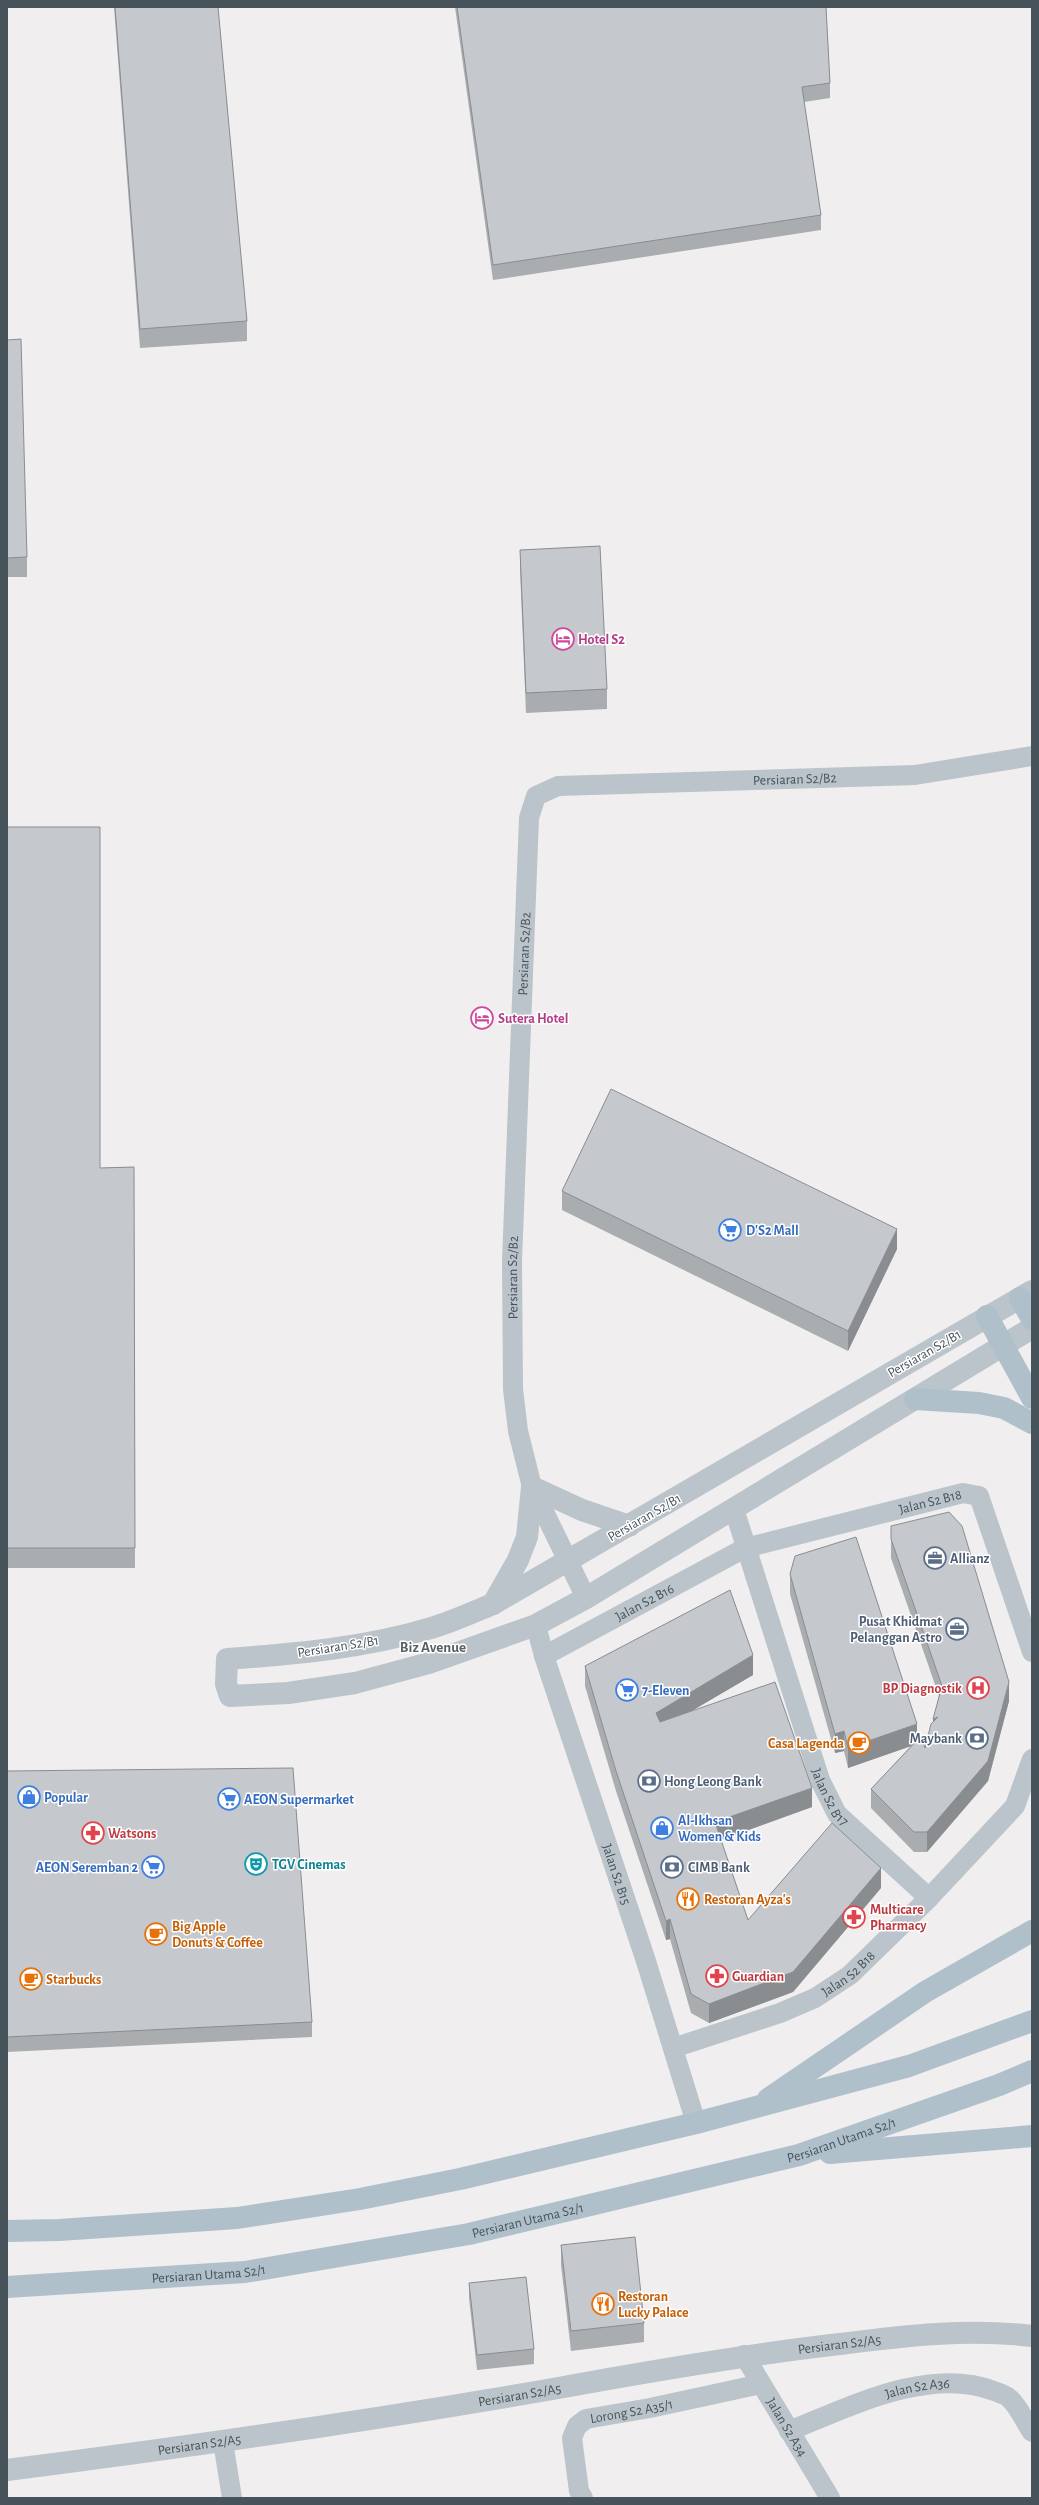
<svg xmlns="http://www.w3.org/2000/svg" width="1039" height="2505" font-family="'Alegreya Sans',sans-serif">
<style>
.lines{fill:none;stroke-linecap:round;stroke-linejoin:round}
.minor{stroke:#bac4ca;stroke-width:20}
.tertiary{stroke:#bac4ca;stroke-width:22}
.primary{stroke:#afc0cb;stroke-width:22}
.wall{fill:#a9adb0}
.shaded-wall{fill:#8a8d90}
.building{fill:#c5c9cd;stroke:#8a8d90}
.labels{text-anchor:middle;stroke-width:3;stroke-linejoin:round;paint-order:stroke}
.hotel-label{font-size:14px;font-weight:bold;fill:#b23c85;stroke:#fff;text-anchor:start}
.street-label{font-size:14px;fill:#47535a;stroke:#fff}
.shop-label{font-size:14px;font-weight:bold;fill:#366cbe;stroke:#fff;text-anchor:start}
.service-label{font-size:14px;font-weight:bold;fill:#4e5e75;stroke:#fff;text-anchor:start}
.health-label{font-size:14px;font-weight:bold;fill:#be3a42;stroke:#fff;text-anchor:start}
.food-label{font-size:14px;font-weight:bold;fill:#c56008;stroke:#fff;text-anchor:start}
.culture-label{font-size:14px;font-weight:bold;fill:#0d838f;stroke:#fff;text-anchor:start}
.neighbourhood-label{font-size:15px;font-weight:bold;fill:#5b5f62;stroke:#fff}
</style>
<rect width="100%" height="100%" fill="#f0eeee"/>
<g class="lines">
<g class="minor">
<path id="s1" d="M734,1509l86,271 17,34 92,84"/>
<path id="s2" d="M586,1598l-54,-111 -14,-56 -5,-42 -1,-128 17,-443 7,-22 22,-10 357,-11 117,-19"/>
<path id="s3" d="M536,1625l8,31 101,302 51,165"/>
<path id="s4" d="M544,1656l201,-108 218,-55 16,3 53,156"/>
<path id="s5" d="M673,2048l107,-35 35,-15 35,-23 79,-77 86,-92 17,-47"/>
<path id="s6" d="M744,2355l86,143"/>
<path id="s7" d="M789,2431c60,-24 140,-65 205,-40 5,2 13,4 16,8 9,8 15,23 22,33"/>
<path d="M223,2442l9,56"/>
<path id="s8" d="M583,2498l-4,-7 -7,-53 5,-12 9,-7 64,-11 111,-24"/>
</g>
<g class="tertiary">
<path d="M1032,1291l-539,313c-20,8 -41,18 -62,24 -66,20 -136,26 -204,31l-1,25 4,12 58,-3 67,-10 74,-20 107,-38 50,-27 446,-270"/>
<path d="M493,1604l25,-44 9,-23 5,-50 50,23 47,16"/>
<path id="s9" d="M7,2470c181,-23 361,-49 540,-80 98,-18 195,-35 293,-46 64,-8 128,-16 192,-8"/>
</g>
<g class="primary">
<path d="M1020,1298l12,21"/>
<path d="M987,1316l45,82"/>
<path d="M915,1399l64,4 25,5 28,15"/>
<path d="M768,2099l157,-107 107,-61"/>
<path d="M830,2153l202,-17"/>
<path d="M7,2231l52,-1 178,-12 123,-19 100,-20 236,-56 213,-57 123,-45"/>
<path id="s10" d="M7,2287l238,-15 224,-38 330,-79 200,-70 33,-14"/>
</g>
</g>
<path class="wall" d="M114,7h104l29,314v20l-107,7z
M455,7h371l4,76v15l-26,4 17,113v15l-328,50z
M7,340l20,217v20h-20z
M520,550l87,139v20l-81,4 -6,-144z
M7,827l93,341 34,-1 1,401h-128z
M562,1191l335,58 -49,102 -286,-141z
M891,1526l118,175 -21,80 -61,71h-13l-43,-44v-19l40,-43 -63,22 -4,-17 -9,2 -45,-159v-20l127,166 8,8 8,-25 6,-27 -48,-138z
M585,1666l168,9 -62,36 121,96 -91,33 27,80 133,-32 -88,104 -84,31 -18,-10 -21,-74 -4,1 -50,-149 -31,-105z
M7,1771l305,251v15l-305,15z
M561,2245l83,78v19l-73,9 -10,-86z
M469,2283l65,66v15l-57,6 -8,-72z"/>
<path class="shaded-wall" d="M897,1229v20l-49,102v-20z
M753,1655v20l-97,57v-19z
M1009,1682v19l-21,80 -61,71v-20z
M938,1717l-5,22v-20z
M917,1724v20l-69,24v-20z
M844,1731v20l-9,2v-19z
M812,1788v19l-97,35v-20z
M881,1868v20l-88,104 -84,31v-19z
M670,1919v20l-4,1v-19z"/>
<path class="building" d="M115,7h103l29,314 -107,8z
M457,7h369l4,76 -28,4 19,128 -328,50z
M21,339l6,218 -20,1v-218z
M600,546l7,143 -81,4 -6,-143z
M7,827h93v341l34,-1 1,381h-128z
M611,1089l286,140 -49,102 -286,-140z
M949,1512l13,14 47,156 -21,79 -61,71h-13l-43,-43 50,-53 4,12 6,-24 7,-7 -5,2 9,-33 -51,-147v-13z
M856,1537l61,187 -69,24 -4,-17 -9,3 -45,-160 5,-18z
M730,1590l23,65 -97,58 4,9 115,-40 37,106 -97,34 33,98 84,-97 49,45 -88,104 -84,32 -18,-10 -21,-75 -4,2 -50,-150 -31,-105z
M293,1768l19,254 -305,15v-266z
M635,2237l9,86 -73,8 -10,-86z
M526,2277l8,72 -57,6 -8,-72z"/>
<defs>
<g id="hotel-ring" transform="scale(1.15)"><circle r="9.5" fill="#fff" stroke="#d1479c" stroke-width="1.5"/><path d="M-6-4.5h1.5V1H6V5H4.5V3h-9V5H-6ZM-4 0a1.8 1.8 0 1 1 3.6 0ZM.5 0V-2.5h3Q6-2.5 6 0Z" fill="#d1479c"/></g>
<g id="supermarket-ring" transform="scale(1.15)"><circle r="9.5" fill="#fff" stroke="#3f7fe0" stroke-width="1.5"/><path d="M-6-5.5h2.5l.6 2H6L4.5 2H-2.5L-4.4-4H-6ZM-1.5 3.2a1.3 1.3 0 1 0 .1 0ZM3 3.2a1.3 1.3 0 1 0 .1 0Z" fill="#3f7fe0"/></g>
<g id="office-ring" transform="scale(1.15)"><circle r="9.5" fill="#fff" stroke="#5c6f8a" stroke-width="1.5"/><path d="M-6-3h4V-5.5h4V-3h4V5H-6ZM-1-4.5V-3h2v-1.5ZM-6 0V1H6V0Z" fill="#5c6f8a"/></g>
<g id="hospital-ring" transform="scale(1.15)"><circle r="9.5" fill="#fff" stroke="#e0444e" stroke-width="1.5"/><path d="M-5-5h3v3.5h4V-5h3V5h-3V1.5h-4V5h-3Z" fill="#e0444e"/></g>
<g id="bank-ring" transform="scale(1.15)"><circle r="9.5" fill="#fff" stroke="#5c6f8a" stroke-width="1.5"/><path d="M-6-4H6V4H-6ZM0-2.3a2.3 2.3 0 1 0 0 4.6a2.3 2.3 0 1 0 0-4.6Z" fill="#5c6f8a"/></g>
<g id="cafe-ring" transform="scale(1.15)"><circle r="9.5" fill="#fff" stroke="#e8710a" stroke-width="1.5"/><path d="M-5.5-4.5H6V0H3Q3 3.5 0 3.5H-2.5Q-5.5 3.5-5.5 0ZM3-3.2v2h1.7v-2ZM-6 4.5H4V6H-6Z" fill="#e8710a"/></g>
<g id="shop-ring" transform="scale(1.15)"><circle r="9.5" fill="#fff" stroke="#3f7fe0" stroke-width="1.5"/><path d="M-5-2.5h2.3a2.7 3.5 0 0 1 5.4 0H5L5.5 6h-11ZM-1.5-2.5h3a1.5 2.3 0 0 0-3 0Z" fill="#3f7fe0"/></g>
<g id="pharmacy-ring" transform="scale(1.15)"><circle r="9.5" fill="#fff" stroke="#e0444e" stroke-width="1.5"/><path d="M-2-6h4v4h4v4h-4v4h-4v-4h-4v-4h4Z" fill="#e0444e"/></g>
<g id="theatre-ring" transform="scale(1.15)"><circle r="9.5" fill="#fff" stroke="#0f9aa8" stroke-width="1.5"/><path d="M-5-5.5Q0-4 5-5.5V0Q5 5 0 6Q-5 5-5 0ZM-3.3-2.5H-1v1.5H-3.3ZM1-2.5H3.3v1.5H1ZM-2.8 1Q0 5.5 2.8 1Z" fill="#0f9aa8"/></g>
<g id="restaurant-ring" transform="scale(1.15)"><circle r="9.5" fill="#fff" stroke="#e8710a" stroke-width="1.5"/><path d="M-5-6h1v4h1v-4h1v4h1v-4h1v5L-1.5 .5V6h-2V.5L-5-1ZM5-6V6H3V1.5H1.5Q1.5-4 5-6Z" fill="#e8710a"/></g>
</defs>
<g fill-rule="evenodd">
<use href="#hotel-ring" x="563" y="639"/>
<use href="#hotel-ring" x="482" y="1018"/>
<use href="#supermarket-ring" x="730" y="1230"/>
<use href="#office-ring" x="935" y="1558"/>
<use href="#office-ring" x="957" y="1629"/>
<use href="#hospital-ring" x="978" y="1688"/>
<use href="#supermarket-ring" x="627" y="1690"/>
<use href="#bank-ring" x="977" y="1738"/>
<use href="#cafe-ring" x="859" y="1743"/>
<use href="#bank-ring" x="649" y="1781"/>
<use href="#shop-ring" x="29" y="1797"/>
<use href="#supermarket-ring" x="229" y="1799"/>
<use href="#shop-ring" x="662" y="1828"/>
<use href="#pharmacy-ring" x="93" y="1833"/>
<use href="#theatre-ring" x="256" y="1864"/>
<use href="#supermarket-ring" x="153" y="1867"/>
<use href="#bank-ring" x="672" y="1867"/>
<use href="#restaurant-ring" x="688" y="1899"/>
<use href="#pharmacy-ring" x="854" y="1917"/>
<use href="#cafe-ring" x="156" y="1934"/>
<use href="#pharmacy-ring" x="717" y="1976"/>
<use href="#cafe-ring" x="31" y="1979"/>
<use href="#restaurant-ring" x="603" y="2304"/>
</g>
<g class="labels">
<g class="hotel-label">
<text x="578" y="644">Hotel S2</text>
<text x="498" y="1023">Sutera Hotel</text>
</g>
<g class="street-label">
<text dy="5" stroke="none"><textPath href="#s2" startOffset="1079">Persiaran S2/B2</textPath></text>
<text dy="5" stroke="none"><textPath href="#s2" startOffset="659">Persiaran S2/B2</textPath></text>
<text dy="5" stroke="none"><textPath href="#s2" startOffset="335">Persiaran S2/B2</textPath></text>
<text transform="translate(924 1353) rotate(-30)" y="5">Persiaran S2/B1</text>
<text dy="5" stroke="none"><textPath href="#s4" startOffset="419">Jalan S2 B18</textPath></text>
<text transform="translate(644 1517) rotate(-30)" y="5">Persiaran S2/B1</text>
<text dy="5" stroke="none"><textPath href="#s4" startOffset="114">Jalan S2 B16</textPath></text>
<text transform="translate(338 1646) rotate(-9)" y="5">Persiaran S2/B1</text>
<text dy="5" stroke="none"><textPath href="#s1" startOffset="304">Jalan S2 B17</textPath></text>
<text dy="5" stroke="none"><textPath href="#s3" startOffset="262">Jalan S2 B15</textPath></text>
<text dy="5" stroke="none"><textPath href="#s5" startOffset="192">Jalan S2 B18</textPath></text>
<text dy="5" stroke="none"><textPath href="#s10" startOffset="850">Persiaran Utama S2/1</textPath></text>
<text dy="5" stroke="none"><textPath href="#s10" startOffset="526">Persiaran Utama S2/1</textPath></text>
<text dy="5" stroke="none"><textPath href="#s10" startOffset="202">Persiaran Utama S2/1</textPath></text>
<text dy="5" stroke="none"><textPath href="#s9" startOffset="842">Persiaran S2/A5</textPath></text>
<text dy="5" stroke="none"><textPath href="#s7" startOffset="136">Jalan S2 A36</textPath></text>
<text dy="5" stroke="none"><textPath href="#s9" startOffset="518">Persiaran S2/A5</textPath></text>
<text dy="5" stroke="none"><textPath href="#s8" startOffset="132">Lorong S2 A35/1</textPath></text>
<text dy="5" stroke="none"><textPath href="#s6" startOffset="84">Jalan S2 A34</textPath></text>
<text dy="5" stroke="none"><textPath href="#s9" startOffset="194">Persiaran S2/A5</textPath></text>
</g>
<g class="shop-label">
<text x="746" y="1235">D'S2 Mall</text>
<text x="642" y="1695">7-Eleven</text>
<text x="44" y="1802">Popular</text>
<text x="244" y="1804">AEON Supermarket</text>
<text x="678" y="1825">Al-Ikhsan<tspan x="678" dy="16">Women &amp; Kids</tspan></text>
<text x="138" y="1872" text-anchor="end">AEON Seremban 2</text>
</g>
<g class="service-label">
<text x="950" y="1563">Allianz</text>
<text x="942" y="1626" text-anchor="end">Pusat Khidmat<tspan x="942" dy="16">Pelanggan Astro</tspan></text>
<text x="962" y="1743" text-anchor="end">Maybank</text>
<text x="664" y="1786">Hong Leong Bank</text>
<text x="688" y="1872">CIMB Bank</text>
</g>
<g class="health-label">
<text x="962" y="1693" text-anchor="end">BP Diagnostik</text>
<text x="108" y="1838">Watsons</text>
<text x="870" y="1914">Multicare<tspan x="870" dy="16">Pharmacy</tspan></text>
<text x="732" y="1981">Guardian</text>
</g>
<g class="food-label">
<text x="844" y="1748" text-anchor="end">Casa Lagenda</text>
<text x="704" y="1904">Restoran Ayza's</text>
<text x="172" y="1931">Big Apple<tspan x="172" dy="16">Donuts &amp; Coffee</tspan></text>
<text x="46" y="1984">Starbucks</text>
<text x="618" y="2301">Restoran<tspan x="618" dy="16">Lucky Palace</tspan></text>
</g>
<g class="culture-label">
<text x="272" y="1869">TGV Cinemas</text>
</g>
<g class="neighbourhood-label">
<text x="433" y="1652">Biz Avenue</text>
</g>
</g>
<rect width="1039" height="2505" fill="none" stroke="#47535a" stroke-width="16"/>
</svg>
